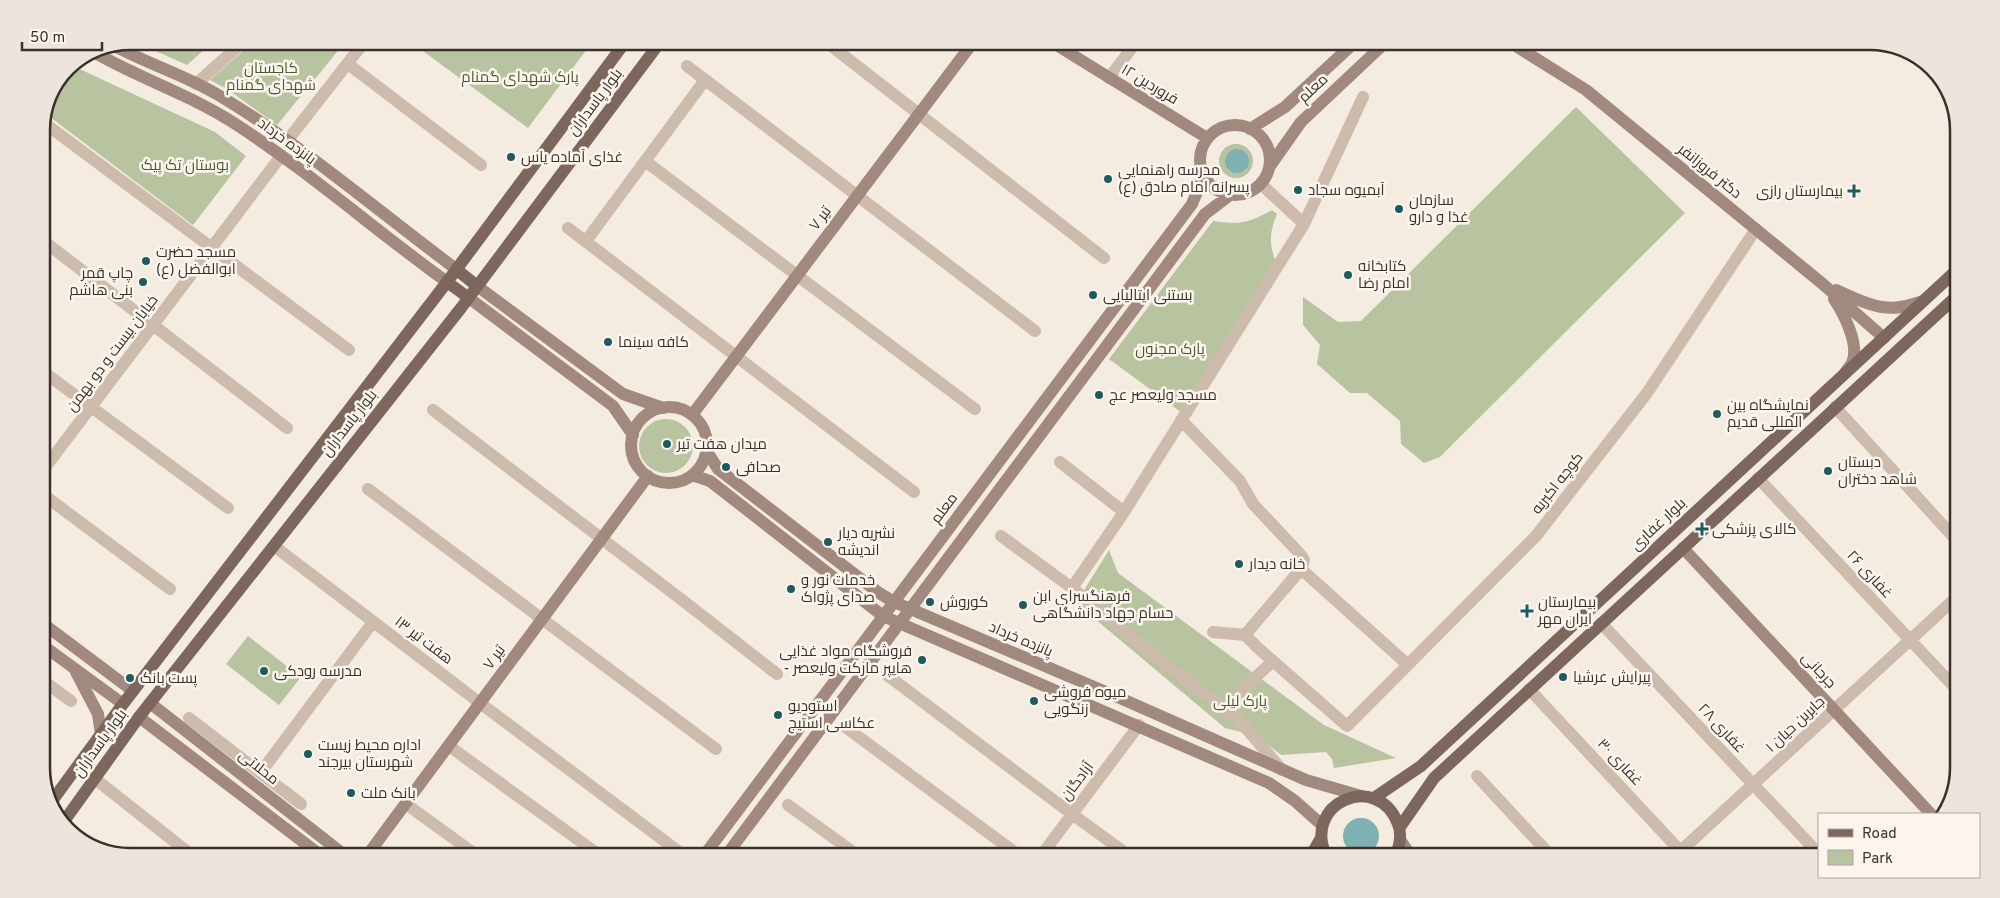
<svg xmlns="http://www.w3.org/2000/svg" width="2000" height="898" font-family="Overpass,Cairo,sans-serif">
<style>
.green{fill:#b8c4a0}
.water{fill:#7fb0b2}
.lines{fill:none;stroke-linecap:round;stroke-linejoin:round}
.street{stroke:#cdbbac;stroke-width:12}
.secondary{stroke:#a18a7d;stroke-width:12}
.primary{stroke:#7d675c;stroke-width:12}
.poi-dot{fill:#1f5a5e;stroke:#fbf5ee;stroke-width:2}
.labels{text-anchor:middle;stroke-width:5;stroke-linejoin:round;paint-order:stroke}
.park-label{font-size:15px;fill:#4a5a2e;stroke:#fbf5ee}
.street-label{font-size:15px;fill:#3b302b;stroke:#fbf5ee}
.poi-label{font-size:15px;fill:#3b302b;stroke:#fbf5ee;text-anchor:start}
.rim{fill:none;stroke:#3b302b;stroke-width:2.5}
</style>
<rect width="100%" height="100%" fill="#f4ebe1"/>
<path class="green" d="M133,41h81l-27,24z
M254,41h92l-69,84 -50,-36 -17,-9z
M409,41h184l-65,87z
M71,65l144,67 31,24 -53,69 -147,-111 21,-47z
M1576,107l109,106 -245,244 -16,6 -23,-19 -1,-23 -33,-28h-17l-33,-29 3,-19 -17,-20v-28l35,25 23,-1z
M1219 161a17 17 0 1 1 34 0a17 17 0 1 1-34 0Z
M1272,210l5,4c-8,20 -8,29 -1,49l-95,149 -72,-53 104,-138c27,4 36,2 59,-11z
M639 446a27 27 0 1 1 54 0a27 27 0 1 1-54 0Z
M1109,550l9,23 206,152 72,33 -62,10 -2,-9 -6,-7 -45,3 -24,-19 -32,-8 -149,-125z
M248,636l53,41 -22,28 -53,-41z"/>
<path class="water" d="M1225 161a12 12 0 1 1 24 0a12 12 0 1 1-24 0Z
M1343 836a18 18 0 1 1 36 0a18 18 0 1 1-36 0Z"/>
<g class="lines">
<path class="street" d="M825,41l279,217
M348,64l133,101
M687,66l348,265
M1109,78l28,-37
M196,84l48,-43
M43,122l306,228
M287,141l78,-100
M645,161l330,248
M1261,184l43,40 -180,288 -52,76 84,69 83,63 43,50
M1304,224l59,-127
M568,228l346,264
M41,239l246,189
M586,241l119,-161
M41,370l187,138
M1835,407l124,136
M433,410l253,193 91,71
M1181,420l59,61 13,23 48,51 3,5 -3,9 -56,66
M1060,462l64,50
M41,473l240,-317
M1758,478l201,214
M368,489l348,260
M41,493l129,96
M1001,536l71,52
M274,546l206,157 206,154
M1301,569l106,95
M1601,623l218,231
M1213,632l32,3 13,13 89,78 189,-190 111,-143 109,-164
M887,675l185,139 59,43
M41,679l30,22
M1529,689l157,168
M1231,714c6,-23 25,-37 42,-53
M189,718l112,86
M844,726l177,131
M449,746l153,111
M261,772l112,-150
M1477,776l75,81
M94,778l100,79
M406,804l73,53
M788,805l72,52
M1040,857l99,-132
M1674,857l285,-262"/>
<path class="secondary" d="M1050,41l157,97
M1508,41l78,49 238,195 60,53
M113,45c34,19 73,30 107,51 83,50 158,115 236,173
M92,51c46,27 97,43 142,72 74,48 141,107 213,159
M1200 160a35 35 0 1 1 70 0a35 35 0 1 1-70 0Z
M1250,129l35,-22 71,-66
M1270,166l31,-44 86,-81
M477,286l146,108 40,14
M1836,290c18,8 43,21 64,17 8,-1 16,-4 23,-6
M469,298l144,108 20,29
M1834,299c10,15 26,46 18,64 -2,3 -5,7 -7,10
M631 445a38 38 0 1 1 76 0a38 38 0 1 1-76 0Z
M692,415l282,-374
M706,450l12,19 161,124 15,9 219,93 193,85 55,16
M692,475l18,6 173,135 386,167 26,18 27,24
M1683,548l248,266
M41,622l92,69
M41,644l82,60
M76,672l22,42 3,20
M150,703l197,154
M139,717l184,140
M1400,840l12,17
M366,857l282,-381
M703,857l489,-653 12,-29
M725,857l480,-643 25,-19"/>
<path class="primary" d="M456,269l21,17
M447,282l22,16
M1374,798l47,-32 538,-498
M52,801l71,-97 324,-422 179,-241
M62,824l77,-107 322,-409 200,-267
M1400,827l34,-49 525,-484
M1310,857l11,-19
M1327,857c-27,-54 51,-87 71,-33 4,10 2,24 -4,33"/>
</g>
<g class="poi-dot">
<circle cx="511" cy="157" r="5"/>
<circle cx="1108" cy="179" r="5"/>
<circle cx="1298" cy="190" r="5"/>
<path d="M1851.5 183.5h5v5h5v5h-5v5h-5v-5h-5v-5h5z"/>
<circle cx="1399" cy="209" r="5"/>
<circle cx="146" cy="261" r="5"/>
<circle cx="1348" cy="275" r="5"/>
<circle cx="143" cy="282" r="5"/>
<circle cx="1093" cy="295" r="5"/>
<circle cx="608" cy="342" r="5"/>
<circle cx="1099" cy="395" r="5"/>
<circle cx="1717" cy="414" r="5"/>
<circle cx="667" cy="444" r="5"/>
<circle cx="726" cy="467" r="5"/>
<circle cx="1828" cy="471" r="5"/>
<path d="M1699.5 521.5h5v5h5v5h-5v5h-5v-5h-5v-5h5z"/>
<circle cx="828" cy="542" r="5"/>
<circle cx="1239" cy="564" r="5"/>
<circle cx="791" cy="589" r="5"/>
<circle cx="930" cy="602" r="5"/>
<circle cx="1023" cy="605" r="5"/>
<path d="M1524.5 603.5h5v5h5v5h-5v5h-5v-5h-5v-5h5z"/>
<circle cx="922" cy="660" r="5"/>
<circle cx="264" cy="671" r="5"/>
<circle cx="1563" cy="677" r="5"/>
<circle cx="130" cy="678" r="5"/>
<circle cx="1034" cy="701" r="5"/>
<circle cx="778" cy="715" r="5"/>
<circle cx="308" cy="754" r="5"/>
<circle cx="351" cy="793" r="5"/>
</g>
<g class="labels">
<g class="park-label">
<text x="271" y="73">کاجستان<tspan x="271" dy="17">شهدای گمنام</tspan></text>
<text x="520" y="82">پارک شهدای گمنام</text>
<text x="185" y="170">بوستان تک پیک</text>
<text x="1170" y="354">پارک مجنون</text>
<text x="1240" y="706">پارک لیلی</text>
</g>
<g class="street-label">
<text transform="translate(1150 84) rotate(31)" y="5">۱۲ فروردین</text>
<text transform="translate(1313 88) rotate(-43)" y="5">معلم</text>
<text transform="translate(595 102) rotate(-53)" y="5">بلوار پاسداران</text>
<text transform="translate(287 141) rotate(36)" y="5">پانزده خرداد</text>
<text transform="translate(1710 171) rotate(39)" y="5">دکتر فروزانفر</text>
<text transform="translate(820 218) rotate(-53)" y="5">۷ تیر</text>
<text transform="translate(112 353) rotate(-53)" y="5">خیابان بیست و دو بهمن</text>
<text transform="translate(349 423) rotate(-52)" y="5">بلوار پاسداران</text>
<text transform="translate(1557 483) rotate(-52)" y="5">کوچه اکبریه</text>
<text transform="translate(944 508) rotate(-53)" y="5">معلم</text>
<text transform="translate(1658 524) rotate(-43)" y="5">بلوار غفاری</text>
<text transform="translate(1870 574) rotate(47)" y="5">غفاری ۲۶</text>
<text transform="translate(1021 639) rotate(23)" y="5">پانزده خرداد</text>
<text transform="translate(424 640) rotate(37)" y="5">هفت تیر ۱۳</text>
<text transform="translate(494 657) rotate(-54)" y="5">۷ تیر</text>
<text transform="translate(1819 670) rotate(47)" y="5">جرجانی</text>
<text transform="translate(1795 724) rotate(-43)" y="5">جابربن حیان ۱</text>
<text transform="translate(1722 728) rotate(47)" y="5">غفاری ۲۸</text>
<text transform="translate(100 743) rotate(-54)" y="5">بلوار پاسداران</text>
<text transform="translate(1620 762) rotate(47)" y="5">غفاری ۳۰</text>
<text transform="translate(259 767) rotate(38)" y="5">محلاتی</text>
<text transform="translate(1077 781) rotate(-53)" y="5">آزادگان</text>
</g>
<g class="poi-label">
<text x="521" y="162">غذای آماده یاس</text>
<text x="1118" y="175">مدرسه راهنمایی<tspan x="1118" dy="17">پسرانه امام صادق (ع)</tspan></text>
<text x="1308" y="195">آبمیوه سجاد</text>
<text x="1843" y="196" text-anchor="end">بیمارستان رازی</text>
<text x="1409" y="205">سازمان<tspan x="1409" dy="17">غذا و دارو</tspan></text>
<text x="156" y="257">مسجد حضرت<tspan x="156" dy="17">ابوالفضل (ع)</tspan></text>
<text x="1358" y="271">کتابخانه<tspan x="1358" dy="17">امام رضا</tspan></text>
<text x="133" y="278" text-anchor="end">چاپ قمر<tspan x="133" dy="17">بنی هاشم</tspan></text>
<text x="1103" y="300">بستنی ایتالیایی</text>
<text x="618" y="347">کافه سینما</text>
<text x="1109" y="400">مسجد ولیعصر عج</text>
<text x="1727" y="410">نمایشگاه بین<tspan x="1727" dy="17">المللی قدیم</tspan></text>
<text x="677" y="449">میدان هفت تیر</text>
<text x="1838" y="467">دبستان<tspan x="1838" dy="17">شاهد دختران</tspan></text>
<text x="736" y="472">صحافی</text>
<text x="1712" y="534">کالای پزشکی</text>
<text x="838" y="538">نشریه دیار<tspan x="838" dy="17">اندیشه</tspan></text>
<text x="1249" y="569">خانه دیدار</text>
<text x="801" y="585">خدمات نور و<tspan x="801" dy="17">صدای پژواک</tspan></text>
<text x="1033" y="601">فرهنگسرای ابن<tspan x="1033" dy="17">حسام جهاد دانشگاهی</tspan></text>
<text x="940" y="607">کوروش</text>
<text x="1538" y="607">بیمارستان<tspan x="1538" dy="17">ایران مهر</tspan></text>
<text x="912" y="656" text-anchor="end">فروشگاه مواد غذایی<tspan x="912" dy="17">- هایپر مارکت ولیعصر</tspan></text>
<text x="274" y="676">مدرسه رودکی</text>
<text x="1573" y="682">پیرایش عرشیا</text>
<text x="140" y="683">پست بانک</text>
<text x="1044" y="697">میوه فروشی<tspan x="1044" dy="17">زنگویی</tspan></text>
<text x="788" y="711">استودیو<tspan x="788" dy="17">عکاسی استیج</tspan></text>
<text x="318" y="750">اداره محیط زیست<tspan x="318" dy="17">شهرستان بیرجند</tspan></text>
<text x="361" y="798">بانک ملت</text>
</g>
</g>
<path d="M0 0H2000V898H0ZM130 50H1870A80 80 0 0 1 1950 130V768A80 80 0 0 1 1870 848H130A80 80 0 0 1 50 768V130A80 80 0 0 1 130 50Z" fill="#ece5de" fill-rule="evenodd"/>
<path class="rim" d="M130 50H1870A80 80 0 0 1 1950 130V768A80 80 0 0 1 1870 848H130A80 80 0 0 1 50 768V130A80 80 0 0 1 130 50Z"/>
<rect x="1818" y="813" width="162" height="65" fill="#fbf5ee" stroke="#aea6a0"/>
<rect x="1828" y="829" width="25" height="8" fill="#7d675c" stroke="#aea6a0"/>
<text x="1862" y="838" font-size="15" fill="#3b302b">Road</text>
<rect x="1828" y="850" width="25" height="15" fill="#b8c4a0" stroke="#aea6a0"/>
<text x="1862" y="863" font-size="15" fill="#3b302b">Park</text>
<path d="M22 42v8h80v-8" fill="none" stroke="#3b302b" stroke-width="2.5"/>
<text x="30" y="42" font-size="15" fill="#3b302b" stroke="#fbf5ee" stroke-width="4" paint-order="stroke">50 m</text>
</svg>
